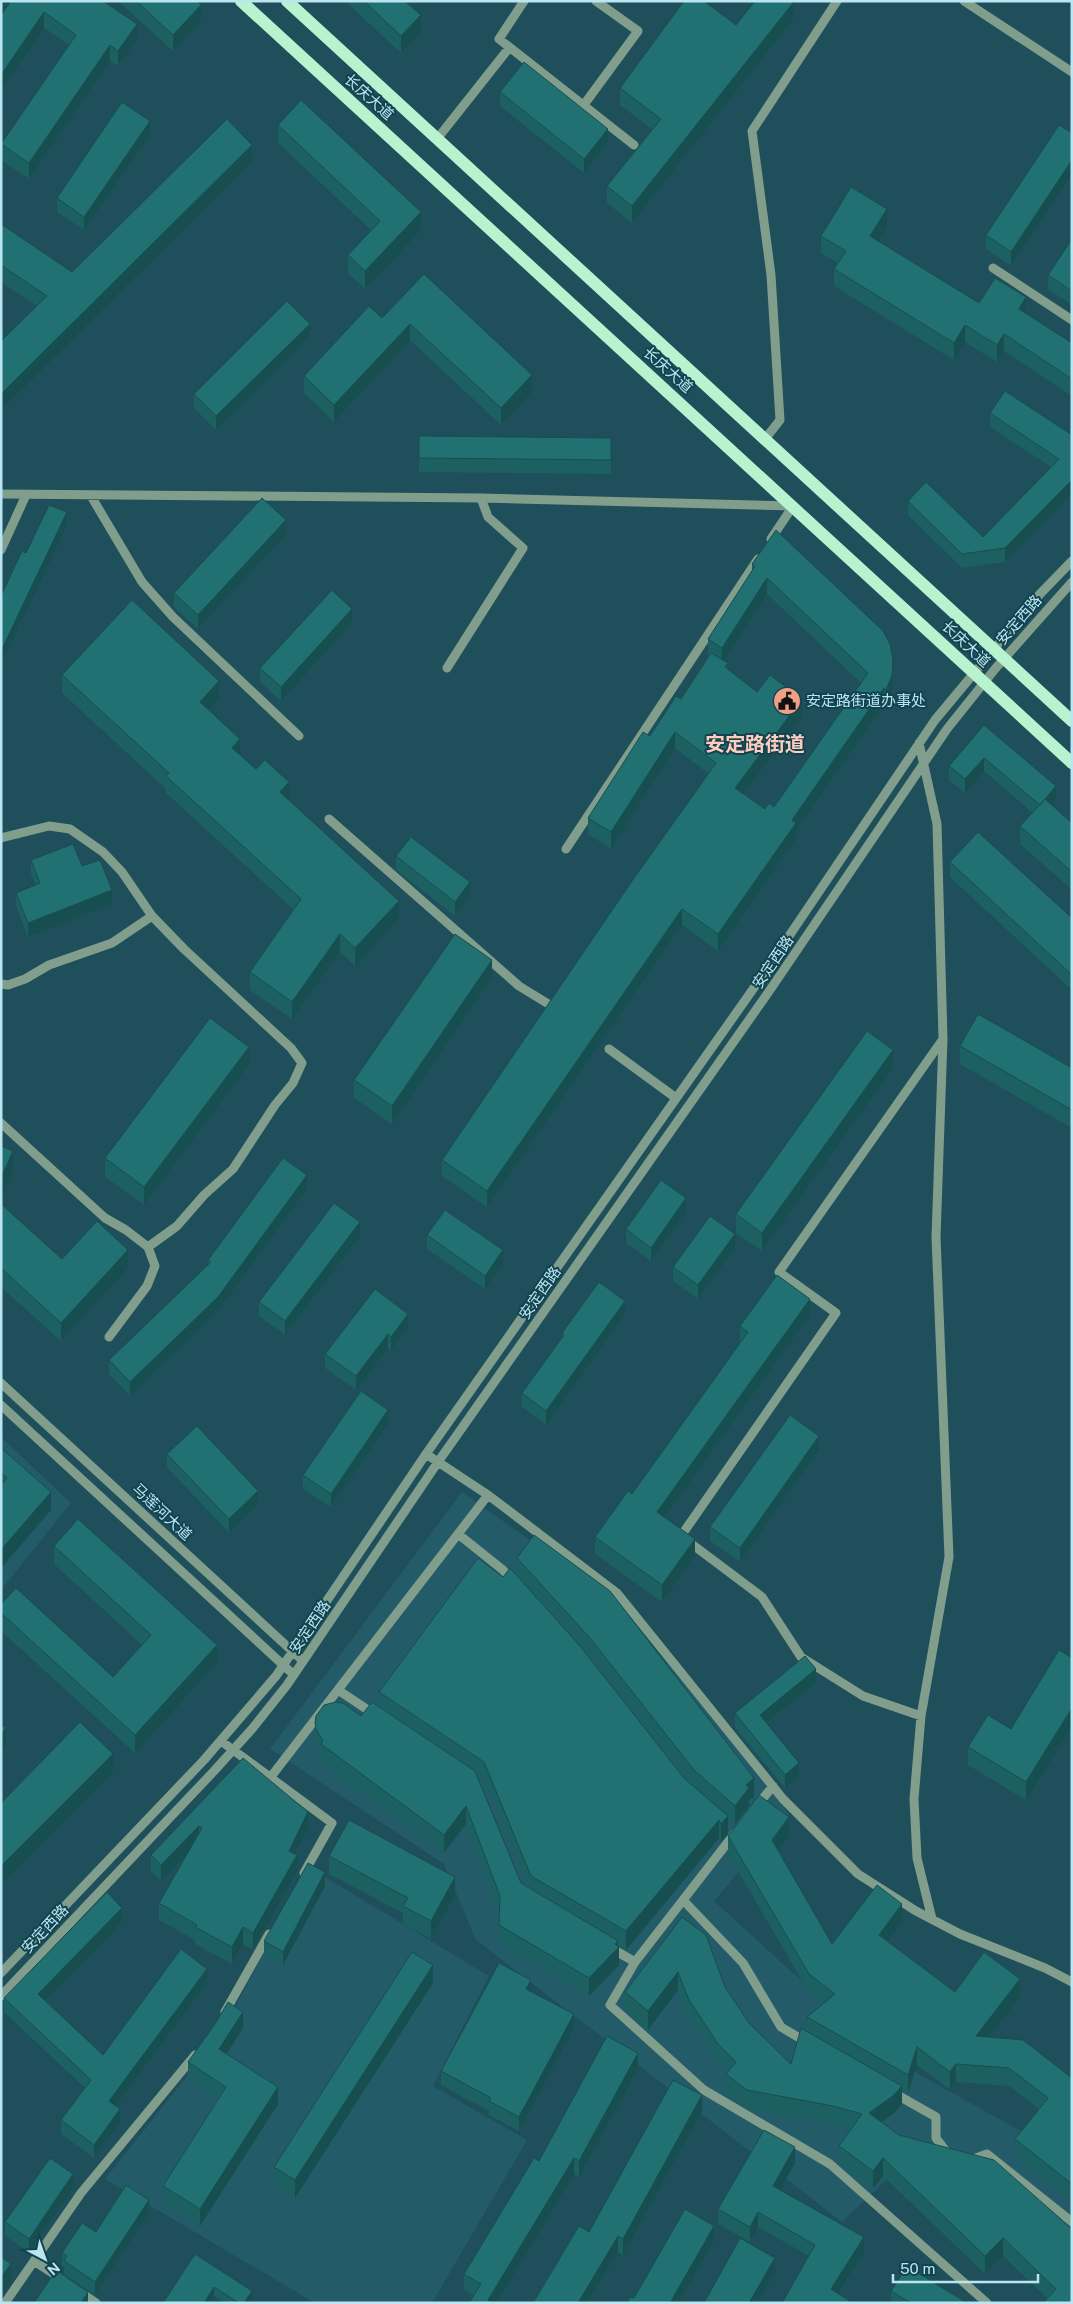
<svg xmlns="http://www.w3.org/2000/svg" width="1073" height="2304" font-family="'Public Sans','Noto Sans SC',sans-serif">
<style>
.built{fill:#245b69}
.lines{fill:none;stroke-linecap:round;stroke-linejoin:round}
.minor{stroke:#819e8c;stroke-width:9}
.major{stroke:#b7f3ce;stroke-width:12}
.wall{fill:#1c6062;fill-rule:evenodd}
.shaded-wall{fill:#174e50}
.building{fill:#217072;stroke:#174e50}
.labels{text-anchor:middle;stroke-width:4;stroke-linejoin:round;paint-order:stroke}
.street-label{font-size:15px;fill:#bbe5f1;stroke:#124450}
.poi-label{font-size:15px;fill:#bbe5f1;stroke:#124450;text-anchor:start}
.district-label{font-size:20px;font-weight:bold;fill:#ffcdbe;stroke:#124450}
</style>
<rect width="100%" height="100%" fill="#1e4f5b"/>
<path class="built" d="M1,1437l70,66 -70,87z
M462,1492l130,92 91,95 106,135 -75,87 167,152 181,101 10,9v102l-165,-105 -65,62 -366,-282 -32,-76 -174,-115z
M310,1868l179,108 -56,110 94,54 -95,163h-117l-210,-124 83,-104 48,-70z"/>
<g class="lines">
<path class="minor" d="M524,1l-25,38 135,106
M964,1l108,71
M583,106l55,-75 -42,-30
M437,139l72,-91
M993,268l79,52
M765,439l15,-19 -9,-145 -19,-144 85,-130
M1,494l480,4 312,8
M91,496l51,86 31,35 126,119
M771,539l22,-33
M1,550l25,-55
M447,668l76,-120 -35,-31 -7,-19
M919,743l18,81 6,215 -7,198 13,320 -28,159 -7,83 3,59 15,61
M329,819l190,167 31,19
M1,838l48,-12 21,3 33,23 19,20 30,44 32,33 107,99 11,15 -9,20 -18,22 -42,64 -29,26 -27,31 -29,21
M566,849l192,-290
M1,984l7,1 17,-6 24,-14 63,-22 40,-27
M609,1049l67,49
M1,1123l104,95 21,12 22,17 7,19 -8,20 -38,51
M1,1383l302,278
M1,1405l293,270
M426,1454l62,41 129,98 166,206 75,75 58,37 44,23 85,34 27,14
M458,1534l45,36 10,11
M338,1690l36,24
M921,1716l-58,-20 -62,-39 -39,-60 -81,-61 155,-223 -57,-41 164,-233
M221,1741l111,82 -28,50
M270,1778l218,-283
M756,1807l17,-21
M735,1833l-100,129 -25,43 94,85 126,74 157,139
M683,1900l60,63 38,64 27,16
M609,1947l26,15
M1,1973l203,-213 72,-84 150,-222 332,-472 177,-262 105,-126 32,-33
M1,1996l213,-225 38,-42 35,-44 151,-223 332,-472 177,-261 48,-60 77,-87
M225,2012l44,-78
M892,2092l44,25v21l12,16
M973,2159l14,-5 85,68
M34,2261l29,19
M80,2292l16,11
M5,2303l76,-110 114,-138"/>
<path class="major" d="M241,1l831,762
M287,1l785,720"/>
</g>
<path class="wall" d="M6,1h97l34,39 -19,26 -8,-5 -81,118 -28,-19v-16l68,-99z
M118,1h79l4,20 -28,30z
M345,1h60l16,31 -20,21z
M793,20l-161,203 -25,-20v-17l45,-57 -32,-24v-17l116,-63z
M500,92l108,50 -24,31 -84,-67z
M278,125l143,105 -56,59 -17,-16v-18l23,-25 -93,-87z
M1072,133v41l-61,92 -25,-17v-14z
M150,135l-66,95 -27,-18v-14z
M252,161l-215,145 -36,-24v-58l71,48z
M887,226l-10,15 102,62 47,10 46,30v53l-68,-45 -7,11 -32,-20 -11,18 -120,-74v-17l4,-6 -17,-10v-17z
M1072,239v66l-24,-16v-14z
M424,274l108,118 -31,33 -91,-85 -76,82 -30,-29v-17l78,-58z
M310,337l-94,93 -22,-22v-14z
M990,413l82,22v59l-67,68 -43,6 -54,-53v-14l75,36 68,-70 -61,-40z
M419,436l192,2v36l-192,-2z
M286,534l-88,95 -24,-22v-14z
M752,564l141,112 -1,16 -6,14 -2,-1 -88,125v9l-78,112 -36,-26 -195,282 -45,-31v-16l267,-386 -34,-26 -64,101 -23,-15v-16l62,-82 31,-37 28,-44h-1v-16l44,-68zM767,594l94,89 -87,124 -9,2 -22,-16 59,-77 -45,-24 -29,-23 -4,-8z
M352,623l-71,78 -21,-19v-14z
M62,675l157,23 -11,12 32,45 49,45 110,119 -44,47 -15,-14 -48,67 -42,-29v-18l43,-63 -127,-116v-4l-104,-96z
M984,725l72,75 -4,5 20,18v67l-52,-46v-18l13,-13 -49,-42 -19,22 -16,-13v-14z
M396,856l74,40 -15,20 -59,-46z
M31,860l51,6 30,38 -84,33 -12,-31v-13l20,-8 -5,-11z
M950,862l122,56v72l-122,-113z
M492,978l-100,146 -38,-26v-18z
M960,1046l112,22v60l-112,-64z
M249,1065l-105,140 -39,-28v-19z
M893,1068l-131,183 -26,-18v-19z
M307,1189l-89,122 -88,85 -21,-22v-14l99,-95v-5z
M1,1204l61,55 66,9 -67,73 -60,-54z
M686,1212l-35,49 -25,-18v-14z
M427,1235l76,29 -18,25 -58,-40z
M360,1236l-75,99 -26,-19v-14z
M735,1248l-37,51 -25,-18v-14z
M375,1289l33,39 -17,22 -3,-2 -32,42 -31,-22v-14z
M625,1314l-79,111 -24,-18v-14l40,-56v-4z
M810,1315l-145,202 30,38 -33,47 -67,-48v-17l37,-43 108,-151v-17z
M388,1424l-57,83 -28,-18v-14z
M1,1448l50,62 -50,58z
M819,1450l-79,112 -30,-21v-14z
M167,1454l91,51 -29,28 -62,-66z
M54,1546l163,117 -82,90 -134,-122v-27l112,73 29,-32 -88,-81z
M517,1558l237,239 -5,3v6l-14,18 -7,-7v17l-7,8 -2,-4 -93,112 -8,-5 1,20 -30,31 -90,-53v-30l-33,-89 -22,29 -123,-91v-6l-5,-9 -1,-24 46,-7 18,-9v-15l305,86 5,4 -99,-126 -73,-80zM477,1775l7,5 44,107 -7,-4z
M1072,1658l-46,142 -58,-35v-18l43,-18z
M816,1683l-49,41 32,53 -14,11 -50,-61v-14z
M243,1758l65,71 -12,25 1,17 -44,78 -10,-5 -11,20 -37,-20v-4l-36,-20v-17l27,-47 -25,25 -10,-9v-17z
M728,1836h61l-11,15 54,93 70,-22 -15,19 68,51 65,5 -31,40 83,41v124l-57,-45v-18l24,-30 -30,-23 -53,-4 -6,8 -33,-25 -9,28 -6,-3v14l-8,9 -12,9 190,181 -25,-5 -44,-42 -18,18 -102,-98 -10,13 -34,-25v-18l12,-17 -18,-5 -86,-16 -21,-16v-18l2,-2 -10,-10 -29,-43 -11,-29 -30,40 -23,-20v-18l57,-75 43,70 24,36 42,41 16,-33v-14l17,-14 -15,-10 -81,-139z
M329,1856l126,39 -24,44 -28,-15v-11l-74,-39z
M325,1886l-42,79 -19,-10v-14z
M122,1922l-77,79 58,54 104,-72 -91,123 4,17 -26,35 -33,-24v-14l24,-32 -81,-76v-14z
M433,1983l-138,215 -21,-13v-18z
M243,2028l-16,26 51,50 -78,122 -37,-24v-16l56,-87 -31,-21v-16z
M574,2028l-55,103 -30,-16v-4l-48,-26v-14z
M638,2069l-59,108 -5,-3 -100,122 -10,-6v-16z
M702,2111l-79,144 -5,-3 -31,51h-54l56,-71z
M795,2163l-15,26 84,64 -26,41 -56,9 27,-47 -51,-29 -8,15 -32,-18v-15z
M73,2188l-44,64 -24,-16v-14z
M149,2213l-54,82 -31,-21v-7l-2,-1v-13l34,-21z
M195,2254l57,46 -2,3h-25l-11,-7z
M891,2291l76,12h-76z"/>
<path class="shaded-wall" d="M793,3v17l-161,203v-17z
M201,5v16l-28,30v-16z
M44,12v16l-43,62v-15z
M421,15v17l-20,21v-17z
M137,24v16l-19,26v-15z
M110,45v16l-81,118v-16z
M150,121v14l-66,95v-13z
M608,129v13l-24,31v-14z
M252,145v16l-251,249v-16z
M1072,160v14l-61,92v-14z
M887,209v17l-17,27v-17z
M421,212v18l-56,59v-18z
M1026,297v17l-7,-5z
M310,324v13l-94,93v-14z
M410,324v16l-76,82v-17z
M965,325v17l-11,18v-17z
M1004,334v17l-7,11v-17z
M532,375v17l-31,33v-17z
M1072,480v14l-67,68v-14z
M67,512v13l-66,139v-13z
M286,520v14l-88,95v-14z
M767,578v16l-45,70v-16z
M352,609v14l-71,78v-14z
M893,660v16l-1,16 -6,14v-16z
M219,681v17l-19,22v-18z
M884,688v17l-88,125v9l-78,112v-17l74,-114z
M802,699v17l-67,88v-16z
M675,732v16l-64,101v-17z
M240,739v18l-8,-9z
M984,758v13l-19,22v-14z
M289,782v18l-9,-8z
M1056,786v14l-16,19v-14z
M470,882v14l-15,20v-14z
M112,890v14l-84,33v-14z
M399,901v18l-44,47v-18z
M682,909v16l-195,282v-16z
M340,934v18l-48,67v-17z
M492,960v18l-100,146v-18z
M249,1047v18l-105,140v-18z
M893,1050v18l-131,183v-18z
M13,1151v18l-12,28v-19z
M307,1175v14l-89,122 -88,85v-14z
M686,1198v14l-35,49v-13z
M360,1222v14l-75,99v-14z
M735,1234v14l-37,51v-14z
M128,1250v18l-67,73v-18z
M503,1250v14l-18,25v-13z
M810,1299v16l-153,213v-16z
M625,1301v13l-79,111v-14z
M408,1314v14l-17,22v-13z
M388,1334v14l-32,42v-14z
M388,1410v14l-57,83v-13z
M819,1436v14l-79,112v-14z
M258,1491v14l-29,28v-14z
M51,1492v18l-50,58v-18z
M695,1539v16l-33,47v-17z
M217,1645v18l-82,90v-18z
M816,1669v14l-56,46v-14z
M1072,1708v18l-46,74v-18z
M6,1728v18l-5,6v-18z
M113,1754v18l-112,113v-19z
M799,1763v14l-14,11v-13z
M754,1778v19l-5,3v6l-14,18v-18l11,-21z
M466,1806v18l-22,29v-18z
M308,1812v17l-19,38v-16z
M728,1816v18l-7,8v-18z
M789,1817v19l-17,23v-19z
M719,1820v18l-93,112v-19z
M199,1826v16l-38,39v-16z
M297,1855v16l-44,78v-16z
M325,1872v14l-42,79v-13z
M455,1877v18l-24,44v-18z
M902,1904v18l-23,31v-18z
M122,1908v14l-84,86v-14z
M243,1927v17l-11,20v-17z
M618,1941v7l1,-1v18l-30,31v-18z
M433,1965v18l-138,215v-18z
M207,1969v14l-98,132v-14z
M678,1972v18l-30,40v-19z
M1020,1979v18l-44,57v-18z
M531,1980v14l-5,-5z
M243,2012v16l-24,38v-17z
M574,2014v14l-55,103v-14z
M917,2047v18l-9,28v-18z
M638,2053v16l-59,108v-16z
M956,2064v18l-6,8v-18z
M902,2086v18l-8,9 -25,18v-18z
M278,2087v17l-78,122v-17z
M702,2095v16l-79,144v-16z
M120,2109v14l-26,35v-13z
M795,2147v16l-22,38v-15z
M574,2158v16l-78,129h-8v-3z
M883,2158v18l-10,13v-18z
M73,2174v14l-44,64v-13z
M149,2200v13l-54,82v-13z
M758,2212v15l-8,15v-15z
M714,2226v14l-36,63h-8z
M618,2236v16l-31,51h-9z
M864,2237v16l-32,50 -1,-14z
M1003,2238v18l-18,18v-18z
M775,2258v14l-18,31h-8z
M11,2264v19l-10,12v-18z
M214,2287v9l-4,7h-6z
M252,2291v9l-2,3h-6z
M88,2292v11h-7z"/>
<path class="building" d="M11,1h92l34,23 -19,27 -8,-6 -81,118 -28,-19 75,-109 -32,-23 -43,63v-60z
M136,1h61l4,4 -28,30z
M364,1h41l16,14 -20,21z
M684,1h20l32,24 19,-24h36l2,2 -161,203 -25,-20 54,-67 -41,-31z
M524,62l84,67 -24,30 -84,-67z
M301,100l120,112 -56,59 -17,-16 32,-34 -102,-96z
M122,102l28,19 -66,96 -27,-19z
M227,119l25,26 -251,249v-53l46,-45 -46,-31v-41l71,48z
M1059,125l13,8v27l-61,92 -25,-17z
M851,187l36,22 -17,27 109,67 16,-25 31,19 -7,12 53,34v36l-68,-45 -7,11 -32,-20 -11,18 -120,-74 12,-18 -25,-15z
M1072,239v52l-24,-16z
M424,274l108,101 -31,33 -91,-84 -76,81 -30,-29 65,-70 13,12z
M287,301l23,23 -94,92 -22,-22z
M1005,391l67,44v45l-67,68 -43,6 -54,-53 18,-19 57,55 76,-78 -69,-46z
M419,436l192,2v22l-192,-2z
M262,498l24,22 -88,95 -24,-22z
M49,505l18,7 -66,139v-55l21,-45 4,2z
M776,530l107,101 7,13 3,16 -1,15 -6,15 -2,-2 -92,132 4,3 -78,111 -36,-25 -195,282 -45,-31 190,-279 84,-118 -41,-31 -64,100 -23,-14 55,-86 7,4 26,-40 5,3 30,-46 17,10 -3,4 32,25 13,-17 32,24 -67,89 30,21 4,-6 5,4 94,-134 -101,-95 -45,70 -14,-9 47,-73 -3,-2z
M332,590l20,19 -71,78 -21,-19z
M132,600l87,81 -19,21 40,37 -8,9 24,21 9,-9 24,22 -9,10 119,109 -44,47 -15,-14 -48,68 -42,-30 51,-73 -135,-123 3,-3 -107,-98z
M984,725l72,61 -16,19 -56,-47 -19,21 -16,-13z
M1045,799l27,24v49l-52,-46z
M978,832l94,86v57l-122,-113z
M411,837l59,45 -15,20 -59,-46z
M73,844l9,22 18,-6 12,30 -84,33 -12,-30 24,-10 -9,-23z
M455,934l37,26 -100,146 -38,-26z
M978,1014l94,54v42l-112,-64z
M210,1018l39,29 -105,140 -39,-29z
M867,1031l26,19 -131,183 -26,-19z
M1,1146l12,5 -12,27z
M283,1158l24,17 -89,122 -88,85 -21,-22 102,-98 -3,-2z
M661,1180l25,18 -35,50 -25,-19z
M334,1203l26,19 -75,99 -26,-19z
M1,1204l61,55 35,-38 31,29 -67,73 -60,-55z
M445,1210l58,40 -18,26 -58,-41z
M710,1216l25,18 -37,51 -25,-18z
M777,1275l33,24 -153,213 38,27 -33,46 -67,-48 33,-46 4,3 116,-162 -8,-6z
M599,1282l26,19 -79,110 -24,-18 42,-58 -2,-2z
M375,1289l33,25 -17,23 -3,-3 -32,42 -31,-22z
M361,1391l27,19 -57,84 -28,-19z
M790,1415l29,21 -79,112 -30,-21z
M197,1426l61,65 -29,28 -62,-65z
M1,1448l50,44 -50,58v-65l6,-7 -6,-5z
M78,1519l139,126 -82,90 -134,-122v-9l15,-16 97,89 38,-42 -97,-89z
M534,1535l76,56 144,187 -8,7 3,3 -14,18 -41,-36 -104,-132 -73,-80z
M478,1558l25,19 7,-9 70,78 104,132 44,38 -7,8 -2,-4 -93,111 -95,-55 -47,-114 -105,-70z
M1059,1650l13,8v50l-46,74 -58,-35 20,-32 23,14z
M805,1656l11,13 -56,46 39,48 -14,12 -50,-62z
M336,1702l7,1 18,13 11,-14 103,69 46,112 97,58 -3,3 4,3 -30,31 -90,-53 1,-29 -34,-90 -22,29 -123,-91 2,-3 -7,-12 -1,-6 1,-7 8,-11z
M80,1722l33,32 -112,112v-63z
M1,1725l5,3 -5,6z
M243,1758l65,54 -19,39 8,4 -44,78 -10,-6 -11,20 -37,-20 2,-2 -38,-22 43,-75 -3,-2 -38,39 -10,-10z
M759,1795l30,22 -17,23 60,104 45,-59 25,19 -23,31 76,57 29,-40 36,27 -44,57 47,4 49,38v106l-57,-45 33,-41 -39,-30 -53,-4 -6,8 -33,-25 -9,28 -101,-58 28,-23 -26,-20 -81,-138z
M349,1820l106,57 -24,44 -28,-15 5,-8 -79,-42z
M308,1863l17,9 -42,80 -19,-11z
M107,1892l15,16 -84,86 65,61 78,-106 26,20 -98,132 11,8 -26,36 -33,-25 30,-40 -87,-82z
M682,1917l24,18 19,52 24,36 42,41 10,-36 101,58 -8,9 -25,18 30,22 95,25 78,69v74h-29l13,-14 -53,-51 -18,18 -102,-98 -10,13 -34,-25 23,-32 -29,-8 -86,-16 -21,-16 10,-12 -18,-18 -29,-44 -11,-28 -30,39 -23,-19z
M412,1952l21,13 -138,215 -21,-13z
M499,1963l32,17 -5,9 48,25 -55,103 -30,-16 2,-3 -50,-27z
M228,2002l15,10 -24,37 59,38 -78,122 -37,-23 63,-99 -38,-25 27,-38z
M607,2036l31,17 -59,108 -5,-3 -86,142 4,3h-23l12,-19 -17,-10 70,-116 5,3z
M673,2080l29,15 -79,144 -5,-3 -40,67h-45l46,-77 10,6z
M764,2130l31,17 -22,39 91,51 -33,52 22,14h-71l33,-58 -57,-33 -8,15 -32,-18z
M50,2158l23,16 -44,65 -24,-17z
M126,2185l23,15 -54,82 -31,-21 3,-5 -5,-3 20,-30 14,9z
M685,2209l29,17 -44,77h-43l3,-6 4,1z
M740,2238l35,20 -26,45h-45z
M195,2254l57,37 -8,12h-5l-25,-16 -10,16h-41z
M1,2257l10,7 -10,13z
M907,2266l60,37h-56l-20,-12z
M56,2270l32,22 -7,11h-47z"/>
<defs>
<g id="civic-disc" transform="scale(1.4375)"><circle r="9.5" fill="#f39f85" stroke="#124450"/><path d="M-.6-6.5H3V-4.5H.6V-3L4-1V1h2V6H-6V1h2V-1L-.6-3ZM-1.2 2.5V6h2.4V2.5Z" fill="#111"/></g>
</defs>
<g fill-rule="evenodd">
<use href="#civic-disc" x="787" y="701"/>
</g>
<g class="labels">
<g class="street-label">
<text transform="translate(369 97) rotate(42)" y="5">长庆大道</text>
<text transform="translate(668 370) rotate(42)" y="5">长庆大道</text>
<text transform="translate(1019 620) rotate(-49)" y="5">安定西路</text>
<text transform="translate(966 644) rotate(43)" y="5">长庆大道</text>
<text transform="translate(773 962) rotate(-56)" y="5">安定西路</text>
<text transform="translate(540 1293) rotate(-55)" y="5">安定西路</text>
<text transform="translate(162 1512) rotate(43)" y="5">马莲河大道</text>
<text transform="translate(310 1627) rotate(-56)" y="5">安定西路</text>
<text transform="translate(45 1929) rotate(-47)" y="5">安定西路</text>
</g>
<g class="poi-label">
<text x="806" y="706">安定路街道办事处</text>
</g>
<g class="district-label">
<text x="755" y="751">安定路街道</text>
</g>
</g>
<rect width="1073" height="2304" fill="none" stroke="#bbe5f1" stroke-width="5"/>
<g transform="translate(45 2259) rotate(139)" stroke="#124450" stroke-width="4" paint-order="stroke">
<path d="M0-4L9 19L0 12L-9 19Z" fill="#bbe5f1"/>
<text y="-8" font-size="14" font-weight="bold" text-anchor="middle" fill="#bbe5f1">N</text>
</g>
<path d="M893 2274v8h145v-8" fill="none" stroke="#bbe5f1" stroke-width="2.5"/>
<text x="900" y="2274" font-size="15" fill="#bbe5f1" stroke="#124450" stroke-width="4" paint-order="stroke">50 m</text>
</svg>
